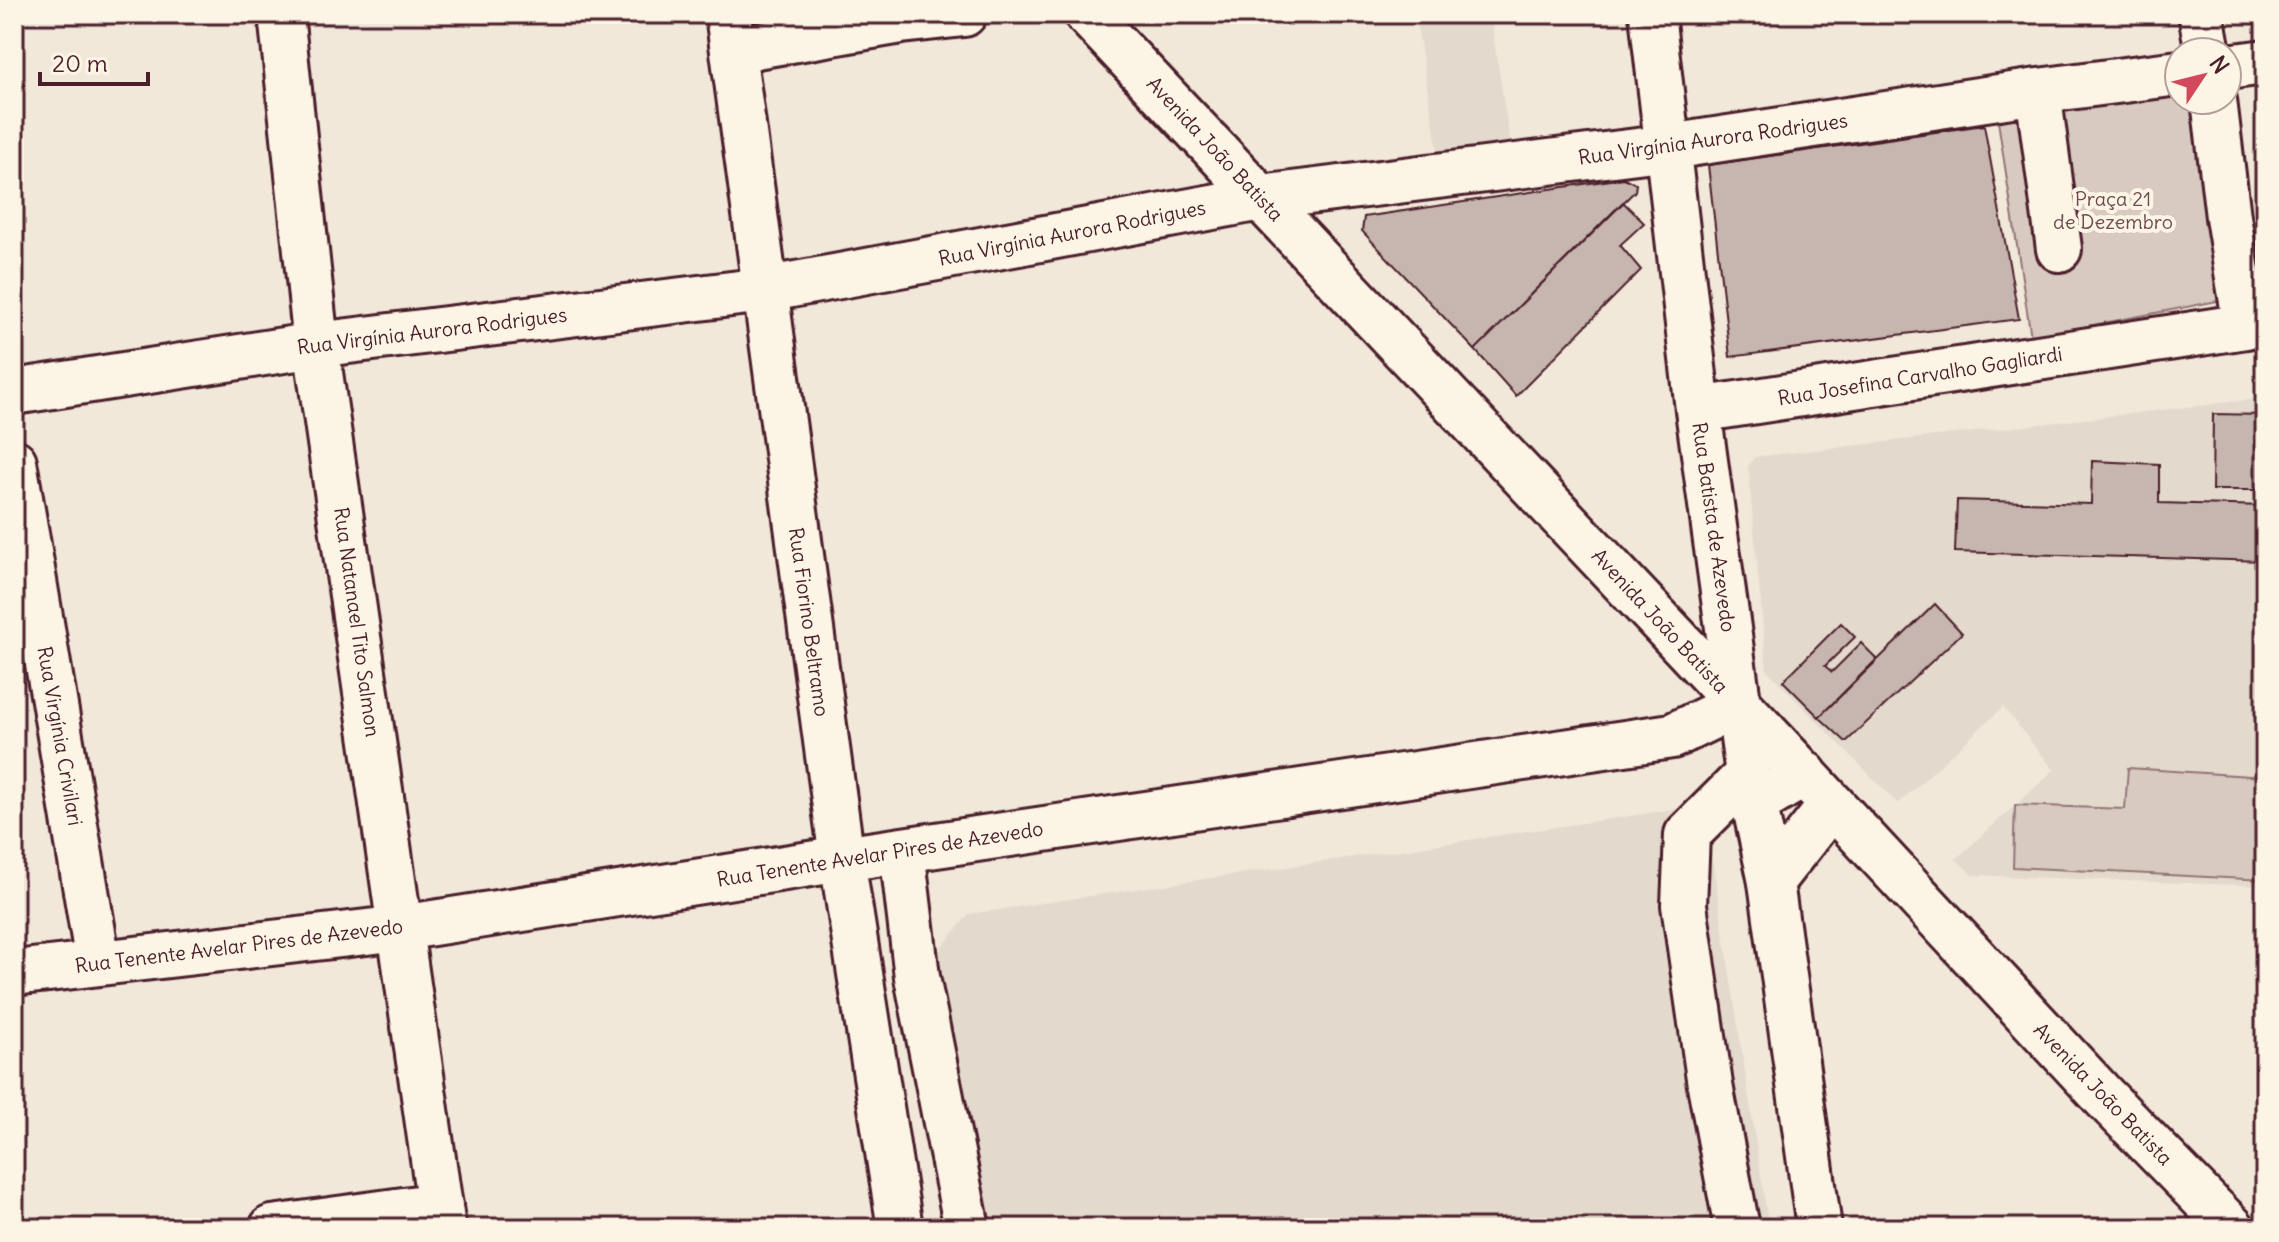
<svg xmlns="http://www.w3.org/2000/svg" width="2279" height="1242" font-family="Delius,sans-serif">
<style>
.built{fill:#e4d9cd}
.green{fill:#d8cac0;stroke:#917476;stroke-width:2}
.building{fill:#c7b6af;stroke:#4a1f2b;stroke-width:2}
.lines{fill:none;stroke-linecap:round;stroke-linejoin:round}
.minor-casing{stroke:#4a1f2b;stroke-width:50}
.major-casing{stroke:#4a1f2b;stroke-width:50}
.minor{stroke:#fcf5e5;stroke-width:44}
.major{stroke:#fcf5e5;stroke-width:44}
.labels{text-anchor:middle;stroke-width:8;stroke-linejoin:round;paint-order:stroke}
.street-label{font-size:20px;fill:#4a1f2b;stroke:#fcf5e5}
.park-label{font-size:20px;fill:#6e4a50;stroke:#fcf5e5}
</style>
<rect width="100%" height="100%" fill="#f1e8da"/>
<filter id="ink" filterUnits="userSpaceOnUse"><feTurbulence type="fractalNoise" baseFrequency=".0125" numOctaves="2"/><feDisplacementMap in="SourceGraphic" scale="16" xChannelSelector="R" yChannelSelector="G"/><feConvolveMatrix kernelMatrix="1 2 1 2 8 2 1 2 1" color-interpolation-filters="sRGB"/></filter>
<g filter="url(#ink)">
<path class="built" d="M1415,14h75l20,127 -72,11z
M2265,398v488l-293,-11 -16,-16 98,-89 -51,-63 -105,97 -131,-134 -19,-203 6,-10z
M1704,805l65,423h-821l-31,-251 52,-63z"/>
<path class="green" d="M2179,92v8h18l31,199 -197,38 -33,-216z
M2128,768l137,9v103l-252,-13 2,-62 110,4z"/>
<path class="building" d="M1984,125l35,194 -289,38 -22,-192z
M1624,178l12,6 -1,7 -160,159 -113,-119 2,-14z
M1623,202l21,21 -24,22 21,25 -125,126 -41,-46z
M2213,414l52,1v75h-53z
M2092,461l67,3v39l106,3v55l-310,-9 2,-52 134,4z
M1935,604l27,29 -116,109 -27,-25z
M1841,623l14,14 -30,29 7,6 29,-29 16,16 -58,58 -36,-36z"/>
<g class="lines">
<g class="minor-casing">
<path id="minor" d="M281,14l35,331 127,883
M728,14l114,845 58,369
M1652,14l46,396 50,364 23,108 48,346
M2201,14l7,38
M733,50l168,-29 63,-7
M2227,67l38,-5
M2038,91l21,158
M14,392l302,-47 448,-55 497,-92 408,-51 369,-56 141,-18
M1698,410l548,-84 -18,-109 -14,-117
M14,462l84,500
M902,850l15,127 50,251
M14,973l387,-45 441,-69 830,-123 66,-32
M272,1228l168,-23
M1737,1228l-27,-143 -26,-180 3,-70 61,-61"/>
</g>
<g class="major-casing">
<path id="major" d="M1087,14l690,731 327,352 128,131
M1753,805l52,-31
M1771,882l61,-78"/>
</g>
<use href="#minor" class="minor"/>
<use href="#major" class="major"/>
</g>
</g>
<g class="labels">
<g class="street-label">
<text transform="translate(1713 139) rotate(-8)" y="7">Rua Virgínia Aurora Rodrigues</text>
<text transform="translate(1215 149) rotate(47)" y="7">Avenida João Batista</text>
<text transform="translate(1072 233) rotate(-11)" y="7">Rua Virgínia Aurora Rodrigues</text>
<text transform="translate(432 331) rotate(-7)" y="7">Rua Virgínia Aurora Rodrigues</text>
<text transform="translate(1920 376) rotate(-9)" y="7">Rua Josefina Carvalho Gagliardi</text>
<text transform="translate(1714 527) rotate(82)" y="7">Rua Batista de Azevedo</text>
<text transform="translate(1660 621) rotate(47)" y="7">Avenida João Batista</text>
<text transform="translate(357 622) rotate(82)" y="7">Rua Natanael Tito Salmon</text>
<text transform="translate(809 622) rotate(82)" y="7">Rua Fiorino Beltramo</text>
<text transform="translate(60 736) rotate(80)" y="7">Rua Virgínia Crivilari</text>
<text transform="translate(880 854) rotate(-9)" y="7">Rua Tenente Avelar Pires de Azevedo</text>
<text transform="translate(239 946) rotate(-7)" y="7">Rua Tenente Avelar Pires de Azevedo</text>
<text transform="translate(2103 1094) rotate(46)" y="7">Avenida João Batista</text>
</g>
<g class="park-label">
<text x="2113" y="206">Praça 21<tspan x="2113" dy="23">de Dezembro</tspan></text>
</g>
</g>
<rect width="2279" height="1242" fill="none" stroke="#fcf5e5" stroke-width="48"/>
<rect x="24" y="24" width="2231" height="1194" fill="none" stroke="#4a1f2b" stroke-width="3" filter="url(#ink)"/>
<g transform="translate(2203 76) rotate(55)"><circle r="38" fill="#fcf5e5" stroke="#b59f9b" stroke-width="2"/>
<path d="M0-6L14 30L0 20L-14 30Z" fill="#d1495b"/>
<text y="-12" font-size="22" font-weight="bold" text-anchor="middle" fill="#4a1f2b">N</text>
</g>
<path d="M40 72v12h108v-12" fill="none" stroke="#4a1f2b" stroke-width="4"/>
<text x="52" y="72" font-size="24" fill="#4a1f2b" stroke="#fcf5e5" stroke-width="6" paint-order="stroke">20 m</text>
</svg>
